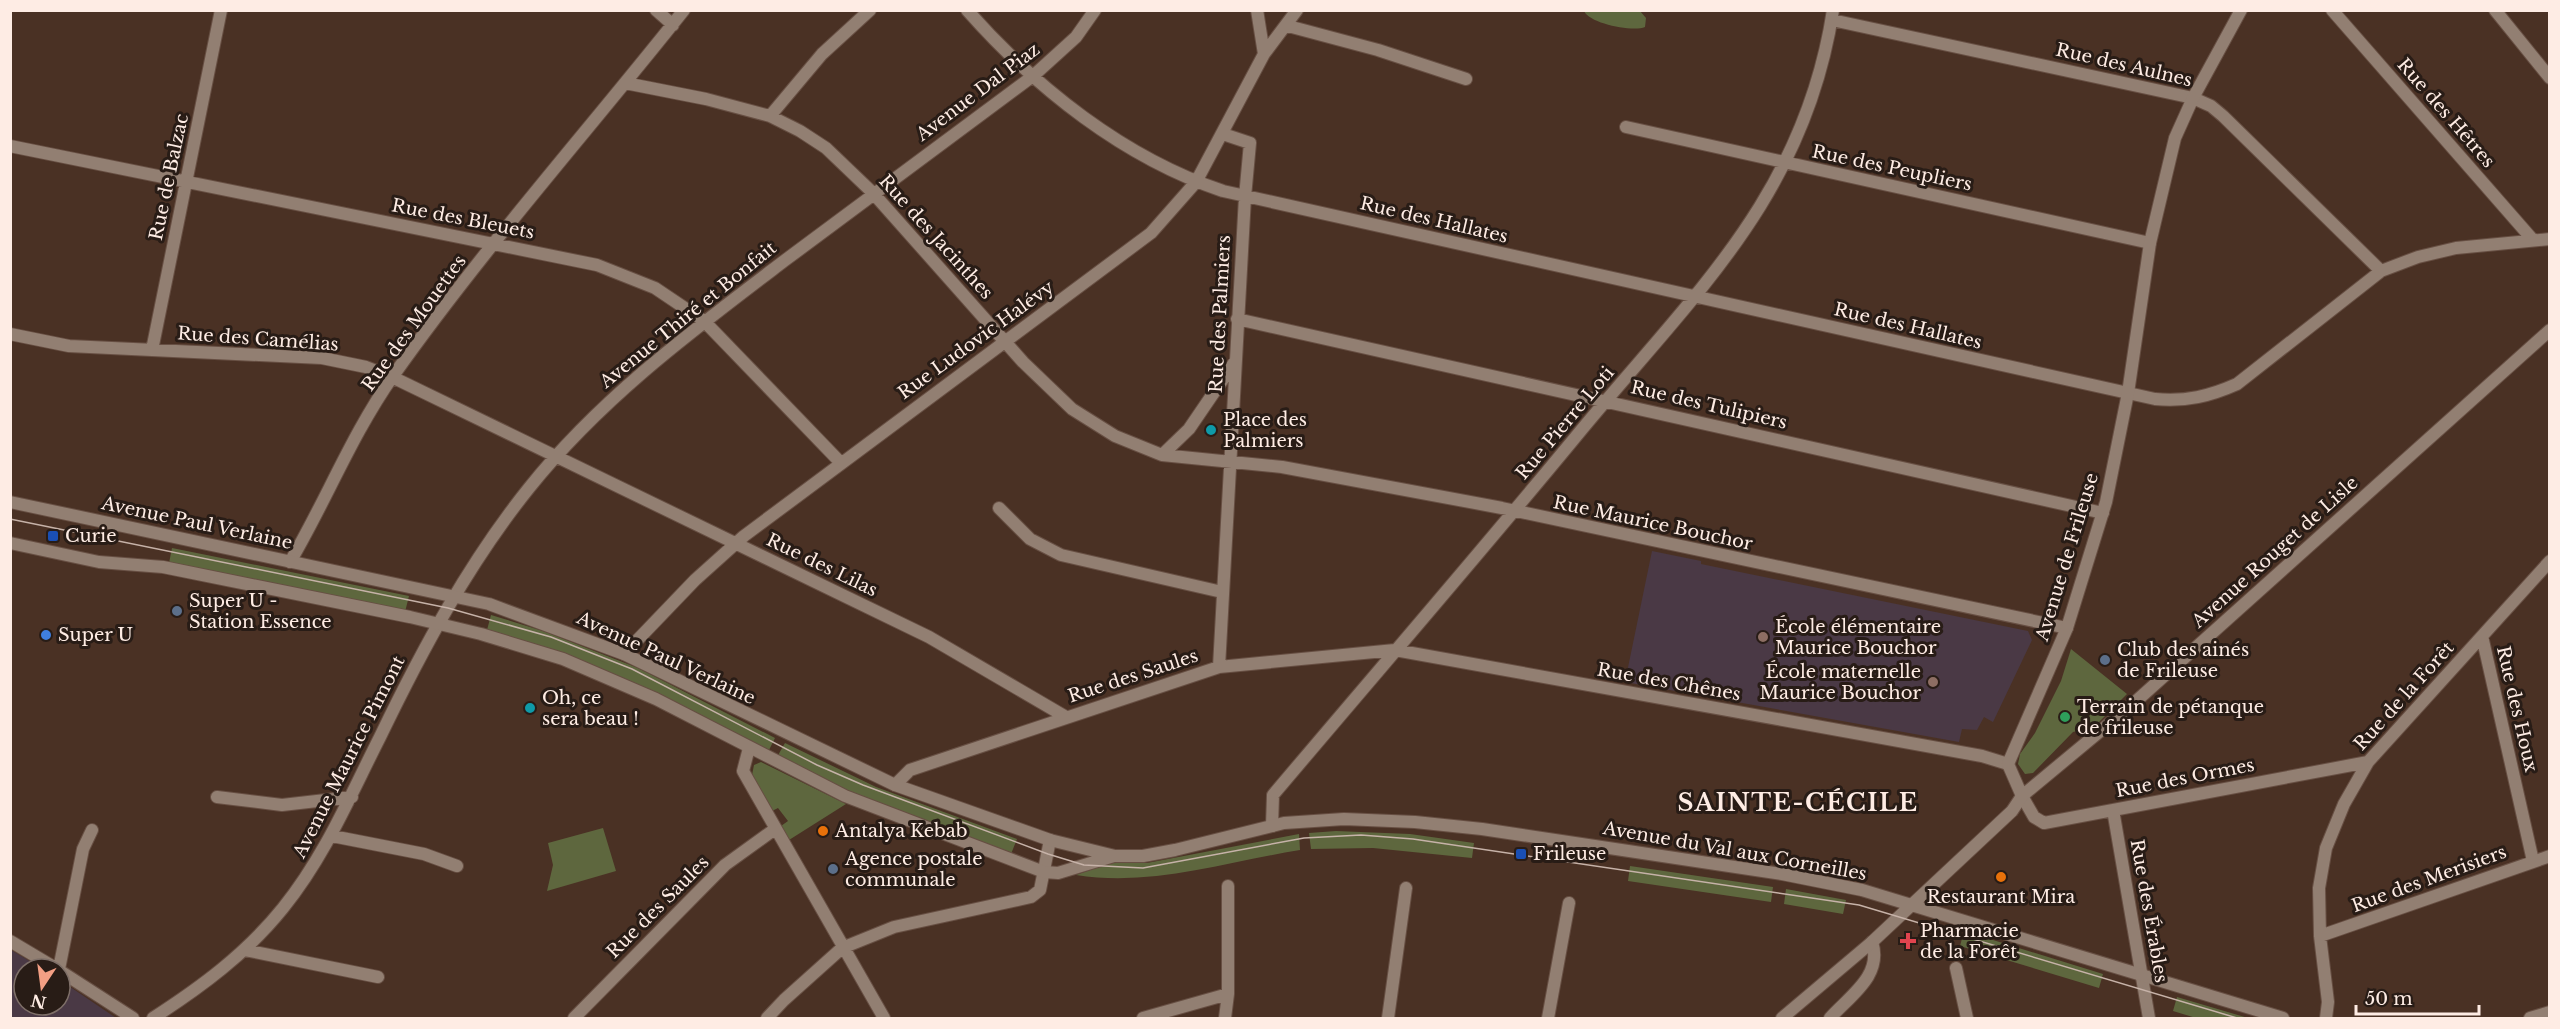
<svg xmlns="http://www.w3.org/2000/svg" width="2560" height="1029" font-family="'Libre Baskerville',serif">
<style>
.education{fill:#4a3945}
.green{fill:#5e673e}
.lines{fill:none;stroke-linecap:round;stroke-linejoin:round}
.minor-casing{stroke:#674f43;stroke-width:14}
.tertiary-casing{stroke:#674f43;stroke-width:14}
.minor{stroke:#927f72;stroke-width:12}
.tertiary{stroke:#927f72;stroke-width:12}
.tram{stroke:#c6b2a8;stroke-width:1.5}
.culture-dot{fill:#0f9aa8;stroke:#281c16;stroke-width:2}
.transit-dot{fill:#1a4fb4;stroke:#281c16;stroke-width:2}
.service-dot{fill:#5c6f8a;stroke:#281c16;stroke-width:2}
.shop-dot{fill:#3f7fe0;stroke:#281c16;stroke-width:2}
.education-dot{fill:#8d6e63;stroke:#281c16;stroke-width:2}
.leisure-dot{fill:#2e9e5b;stroke:#281c16;stroke-width:2}
.food-dot{fill:#e8710a;stroke:#281c16;stroke-width:2}
.health-dot{fill:#e0444e;stroke:#281c16;stroke-width:2}
.labels{text-anchor:middle;stroke-width:6;stroke-linejoin:round;paint-order:stroke}
.street-label{font-size:18px;fill:#feece4;stroke:#281c16}
.poi-label{font-size:18px;fill:#feece4;stroke:#281c16;text-anchor:start}
.district-label{font-size:24px;font-weight:bold;letter-spacing:1.5px;fill:#feece4;stroke:#281c16}
</style>
<rect width="100%" height="100%" fill="#4a3124"/>
<path class="education" d="M1652,551l49,10v3l327,67 4,9 -39,82 -9,-5 -7,13 -15,-1 -3,13 -334,-60z
M11,950l32,19h-19v36h36v-25l56,38h-105z"/>
<path class="green" d="M1584,11h56l6,7 -1,9c-12,5 -55,-3 -61,-16z
M172,548l237,48 -4,16 -236,-49z
M491,615l52,16 95,37 137,70 -7,14 -164,-82 -117,-40z
M2071,649l56,45 -33,33 -21,5 -40,41 -8,1 -7,-10 2,-10 15,-21 26,-52z
M785,743l91,44 141,52 -6,15 -183,-71 -51,-26z
M761,762l85,42 -57,36 -8,-14 7,-5 -10,-13 -6,3 -20,-36 2,-10z
M603,828l13,43 -69,20 6,-26 -5,-22z
M1336,831l74,3 64,9 -2,15 -99,-10 -62,1 -2,-16z
M1299,834l1,16c-75,12 -148,37 -224,25l34,-12h37z
M1630,866l143,21 -2,15 -143,-21z
M1786,889l60,11 -3,14 -59,-10z
M1964,931l139,43 -4,14 -139,-42z
M2177,997l71,21h-52l-23,-7z"/>
<g class="lines">
<g class="minor-casing">
<path id="minor" d="M656,10l17,15
M967,10c69,78 157,148 256,181l932,208c31,3 55,-3 82,-15l144,-113 37,-14 38,-9 94,-9
M1257,10l7,44
M2332,10l201,230
M2495,10l55,68
M1832,20l361,78 18,8 12,10 158,155
M1288,26l90,24 88,29
M625,83l81,16 64,17 30,15 26,17 47,45 150,169 49,47 43,27 47,19 120,12 220,41 565,120
M770,116l52,-62 48,-44
M1626,127l524,116
M10,146l587,119 58,23 49,33 136,141
M1237,319l866,194
M10,334l59,12 253,12 44,9 26,10 537,260 137,80
M152,350l69,-340
M1162,455l27,-26 45,-66
M999,508l31,31 31,16 161,37
M290,562c36,-61 62,-128 103,-186 90,-127 194,-244 291,-366
M2482,636l51,225
M624,654l71,-74 49,-44 407,-303 45,-51 68,-128 33,-44
M1219,667l26,-470 5,-54 -27,-9
M749,748l-6,23 141,247
M895,785l15,-15 309,-103 176,-17 587,106 26,8
M2022,796l12,21 10,6 324,-61
M217,797l65,8 70,-8
M2113,810l36,208
M1272,826l1,-31c103,-122 208,-243 310,-367 112,-135 222,-234 250,-418
M332,836l92,18 33,12
M2320,936l230,-80
M10,941l47,28
M245,950l133,27
M1956,968l11,50
M59,969l24,-120 9,-19
M60,971l73,47
M153,1018c48,-31 93,-64 130,-110 42,-52 67,-112 97,-171 42,-87 88,-173 149,-249 72,-90 164,-158 255,-227 83,-62 166,-124 249,-185l43,-39 19,-27
M574,1018l151,-153 50,-36
M767,1018l17,-18 58,-52 52,-21 137,-30 9,-7 10,-50
M1143,1018l85,-24
M1225,1018l3,-24v-108
M1388,1018l18,-130
M1548,1018l21,-115
M1830,1018c21,-23 53,-43 42,-76
M2326,1018l2,-16 -8,-66 -1,-48 7,-40 18,-44 24,-42 182,-201
M2530,1018l20,-6"/>
</g>
<g class="tertiary-casing">
<path id="tertiary" d="M10,502l479,102 135,50 271,131 155,55 65,16h28l32,-6 109,-27 60,-4 71,3 67,7 300,45 80,16 421,128
M10,543l89,19 64,5 247,50 71,17 82,25 93,40 189,97 199,76 14,1 56,-17
M2022,796l-14,-32 59,-136 39,-126 22,-109 22,-150 25,-105 18,-40 48,-88
M1782,1018l90,-76 140,-131 10,-15 112,-93 416,-373"/>
</g>
<use href="#minor" class="minor"/>
<use href="#tertiary" class="tertiary"/>
<path class="tram" d="M10,519l438,89 103,29 81,32 185,96 46,20 185,69 36,11 59,3 161,-30 57,-3 52,4 446,66 378,113"/>
</g>
<g class="culture-dot">
<circle cx="1211" cy="430" r="6"/>
<circle cx="530" cy="708" r="6"/>
</g>
<g class="transit-dot">
<rect x="47" y="530" width="12" height="12" rx="3"/>
<rect x="1515" y="848" width="12" height="12" rx="3"/>
</g>
<g class="service-dot">
<circle cx="177" cy="611" r="6"/>
<circle cx="2105" cy="660" r="6"/>
<circle cx="833" cy="869" r="6"/>
</g>
<circle class="shop-dot" cx="46" cy="635" r="6"/>
<g class="education-dot">
<circle cx="1763" cy="637" r="6"/>
<circle cx="1933" cy="682" r="6"/>
</g>
<circle class="leisure-dot" cx="2065" cy="717" r="6"/>
<g class="food-dot">
<circle cx="823" cy="831" r="6"/>
<circle cx="2001" cy="877" r="6"/>
</g>
<path class="health-dot" d="M1905 932h6v6h6v6h-6v6h-6v-6h-6v-6h6z"/>
<g class="labels">
<g class="street-label">
<text transform="translate(2124 65) rotate(13)" y="6">Rue des Aulnes</text>
<text transform="translate(978 92) rotate(-37)" y="6">Avenue Dal Piaz</text>
<text transform="translate(2446 113) rotate(49)" y="6">Rue des Hêtres</text>
<text transform="translate(1892 168) rotate(12)" y="6">Rue des Peupliers</text>
<text transform="translate(169 177) rotate(-78)" y="6">Rue de Balzac</text>
<text transform="translate(463 219) rotate(11)" y="6">Rue des Bleuets</text>
<text transform="translate(1434 220) rotate(13)" y="6">Rue des Hallates</text>
<text transform="translate(936 237) rotate(48)" y="6">Rue des Jacinthes</text>
<text transform="translate(1220 314) rotate(-87)" y="6">Rue des Palmiers</text>
<text transform="translate(688 315) rotate(-39)" y="6">Avenue Thiré et Bonfait</text>
<text transform="translate(414 323) rotate(-54)" y="6">Rue des Mouettes</text>
<text transform="translate(1908 326) rotate(13)" y="6">Rue des Hallates</text>
<text transform="translate(258 339) rotate(4)" y="6">Rue des Camélias</text>
<text transform="translate(976 340) rotate(-36)" y="6">Rue Ludovic Halévy</text>
<text transform="translate(1709 405) rotate(13)" y="6">Rue des Tulipiers</text>
<text transform="translate(1565 423) rotate(-50)" y="6">Rue Pierre Loti</text>
<text transform="translate(197 523) rotate(12)" y="6">Avenue Paul Verlaine</text>
<text transform="translate(1653 523) rotate(12)" y="6">Rue Maurice Bouchor</text>
<text transform="translate(2275 552) rotate(-42)" y="6">Avenue Rouget de Lisle</text>
<text transform="translate(2067 557) rotate(-73)" y="6">Avenue de Frileuse</text>
<text transform="translate(822 565) rotate(26)" y="6">Rue des Lilas</text>
<text transform="translate(666 658) rotate(25)" y="6">Avenue Paul Verlaine</text>
<text transform="translate(1133 676) rotate(-18)" y="6">Rue des Saules</text>
<text transform="translate(1669 682) rotate(10)" y="6">Rue des Chênes</text>
<text transform="translate(2404 696) rotate(-48)" y="6">Rue de la Forêt</text>
<text transform="translate(2517 709) rotate(77)" y="6">Rue des Houx</text>
<text transform="translate(349 757) rotate(-63)" y="6">Avenue Maurice Pimont</text>
<text transform="translate(2185 778) rotate(-11)" y="6">Rue des Ormes</text>
<text transform="translate(1735 851) rotate(10)" y="6">Avenue du Val aux Corneilles</text>
<text transform="translate(2429 879) rotate(-20)" y="6">Rue des Merisiers</text>
<text transform="translate(658 907) rotate(-45)" y="6">Rue des Saules</text>
<text transform="translate(2149 911) rotate(80)" y="6">Rue des Érables</text>
</g>
<g class="poi-label">
<text x="1223" y="426">Place des<tspan x="1223" dy="21">Palmiers</tspan></text>
<text x="65" y="542">Curie</text>
<text x="189" y="607">Super U -<tspan x="189" dy="21">Station Essence</tspan></text>
<text x="1775" y="633">École élémentaire<tspan x="1775" dy="21">Maurice Bouchor</tspan></text>
<text x="58" y="641">Super U</text>
<text x="2117" y="656">Club des ainés<tspan x="2117" dy="21">de Frileuse</tspan></text>
<text x="1921" y="678" text-anchor="end">École maternelle<tspan x="1921" dy="21">Maurice Bouchor</tspan></text>
<text x="542" y="704">Oh, ce<tspan x="542" dy="21">sera beau !</tspan></text>
<text x="2077" y="713">Terrain de pétanque<tspan x="2077" dy="21">de frileuse</tspan></text>
<text x="835" y="837">Antalya Kebab</text>
<text x="1533" y="860">Frileuse</text>
<text x="845" y="865">Agence postale<tspan x="845" dy="21">communale</tspan></text>
<text x="2001" y="903" text-anchor="middle">Restaurant Mira</text>
<text x="1920" y="937">Pharmacie<tspan x="1920" dy="21">de la Forêt</tspan></text>
</g>
<g class="district-label">
<text x="1798" y="811">SAINTE-CÉCILE</text>
</g>
</g>
<rect width="2560" height="1029" fill="none" stroke="#feece4" stroke-width="24"/>
<g transform="translate(42 987) rotate(193)"><circle r="28" fill="#281c16" stroke="#7e6f68" stroke-width="1.5"/>
<path d="M0-4.5L10 22L0 15L-10 22Z" fill="#f39f84"/>
<text y="-9" font-size="16" font-weight="bold" text-anchor="middle" fill="#feece4">N</text>
</g>
<path d="M2356 1005v9h123v-9" fill="none" stroke="#feece4" stroke-width="3"/>
<text x="2365" y="1005" font-size="18" fill="#feece4" stroke="#281c16" stroke-width="4.5" paint-order="stroke">50 m</text>
</svg>
